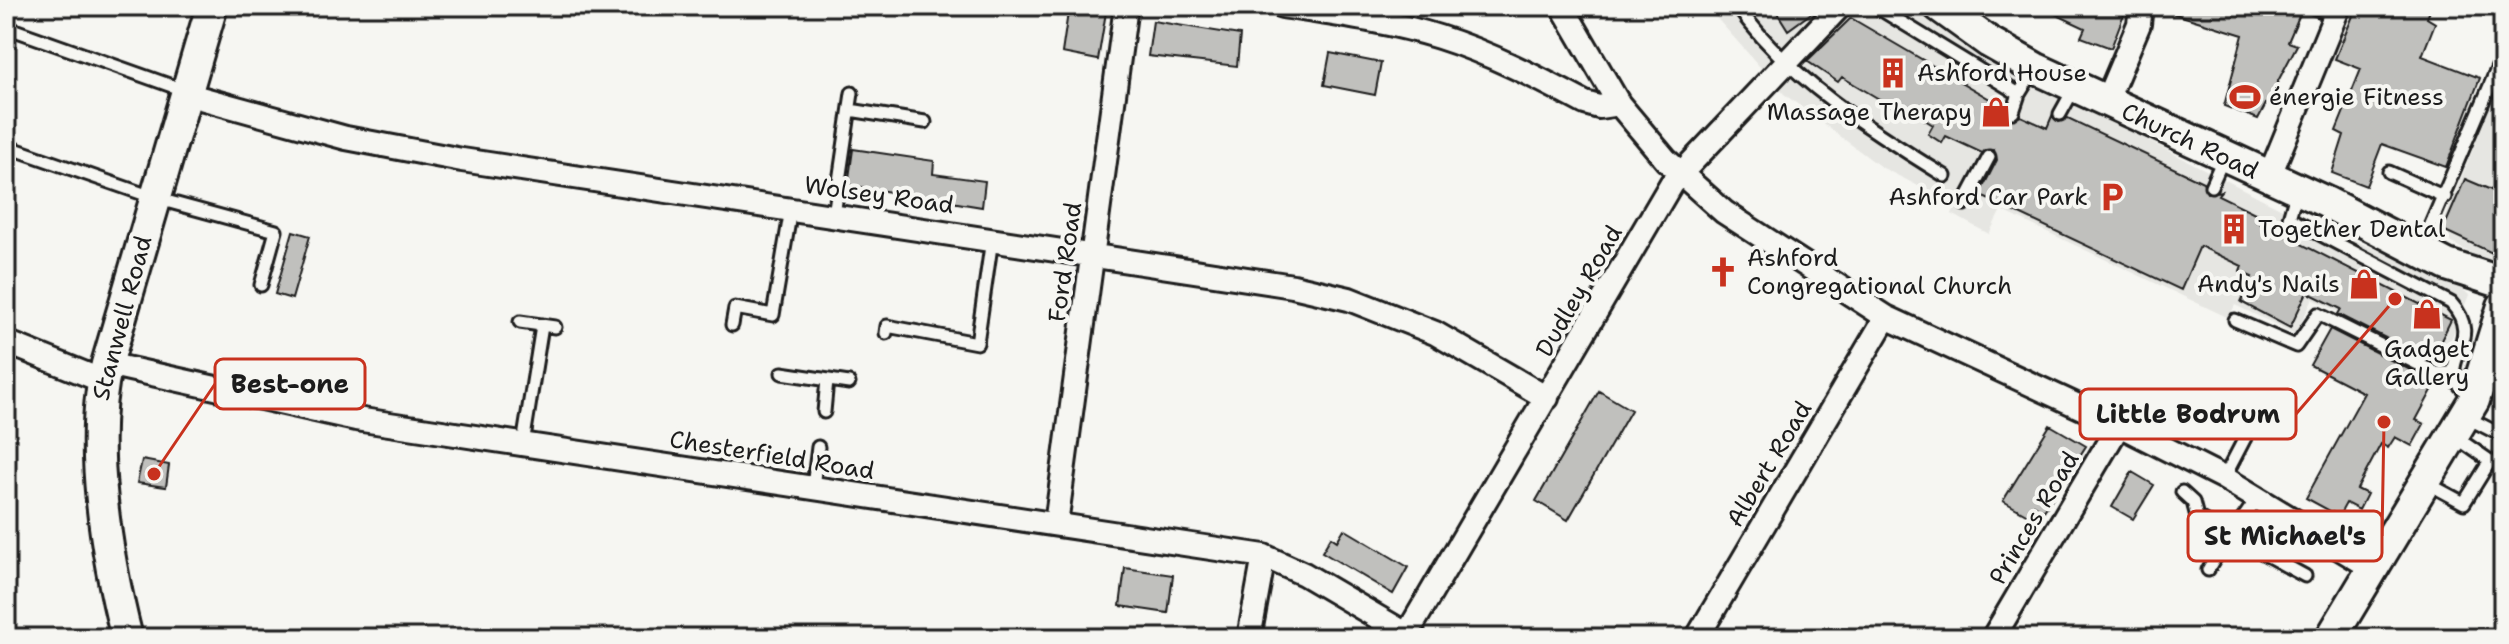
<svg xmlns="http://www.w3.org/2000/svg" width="2509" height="644" font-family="'Shantell Sans',sans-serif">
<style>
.built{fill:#e6e6e2}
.building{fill:#c0c0bd;stroke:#1c1c1c;stroke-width:2}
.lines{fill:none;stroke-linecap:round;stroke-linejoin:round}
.lane-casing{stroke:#1c1c1c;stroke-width:17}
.street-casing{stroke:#1c1c1c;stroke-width:28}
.secondary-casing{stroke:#1c1c1c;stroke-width:36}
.lane{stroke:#f6f6f2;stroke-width:11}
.street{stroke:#f6f6f2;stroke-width:22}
.secondary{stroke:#f6f6f2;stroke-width:30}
.labels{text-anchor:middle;stroke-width:8;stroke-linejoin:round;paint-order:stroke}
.poi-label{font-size:24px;fill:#1c1c1c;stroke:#f6f6f2;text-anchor:start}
.street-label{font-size:24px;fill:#1c1c1c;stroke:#f6f6f2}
.leader{fill:none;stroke:#c8321e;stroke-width:3}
.callout-dot{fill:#c8321e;stroke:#f6f6f2;stroke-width:3}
.callout{fill:#f6f6f2;stroke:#c8321e;stroke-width:3}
.callout-label{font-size:26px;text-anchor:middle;font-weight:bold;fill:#1c1c1c}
</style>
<rect width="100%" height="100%" fill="#f6f6f2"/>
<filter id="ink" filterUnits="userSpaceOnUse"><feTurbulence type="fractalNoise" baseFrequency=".0125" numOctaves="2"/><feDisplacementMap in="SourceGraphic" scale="16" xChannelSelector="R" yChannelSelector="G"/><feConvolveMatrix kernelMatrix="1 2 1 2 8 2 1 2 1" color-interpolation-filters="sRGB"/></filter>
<g filter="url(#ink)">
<path class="built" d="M1706,6h205l148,89 225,115 173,74 12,11 -28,69 -128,-65 -18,35 -60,-29 -6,13 -228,-108 -12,24 -37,-20 4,-9 -75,-38 -97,-73z
M2490,107l13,6v157l-65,-34z"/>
<path class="building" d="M1069,6l37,6 -8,48 -36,-7z
M1773,6h48l-33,24z
M2038,6h89l-16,42 -30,-11 4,-9z
M2163,6h116l21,8 -12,28 9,3 -39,74 -34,-13 19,-71 -81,-25z
M2357,6h75l-5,12 8,5 -13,33 58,22 -34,89 -64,-23 -16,42 -34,-13 12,-38 -8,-4 25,-62 -26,-10z
M1851,18l154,90 5,12 11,-4 26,12 5,-12 7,6 9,-4 135,64 4,11 14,-2 -3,4 41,20 -3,6 195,99 -20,41 -93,-47 3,-5 -34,-17 -17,36 -49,-26 11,-25 -12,-5 2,-6 -42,-20 -19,44 -202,-95 18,-35 -3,-10 -12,3 -36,-17 -4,7 -14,-9 5,-9 -29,-18 -3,5 -59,-35 -4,5 -31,-21z
M1153,21l87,14 -3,31 -89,-10z
M1330,53l51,10 -6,32 -51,-10z
M853,149l81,12 -1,13 52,7 -3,26 -134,-22z
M2465,179l38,16v63l-60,-28z
M293,231l17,5 -18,63 -17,-5z
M2330,329l106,54 -20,37 8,4 -12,22 -17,-9 -7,11 -7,-4 -24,45 10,5 -8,16 -13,-7 -7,13 -33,-18 58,-105 -54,-28z
M1599,391l32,19 -63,110 -32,-19z
M2050,425l36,21 -42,65 -10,-6 -6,10 -25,-14z
M142,460l27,5 -3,22 -29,-4z
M2132,472l22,13 -21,34 -21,-12z
M1344,529l64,38 -15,27 -71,-42 9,-15 6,4z
M1125,568l48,7 -5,38 -48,-7z"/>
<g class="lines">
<g class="lane-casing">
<path id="lane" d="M1737,6c51,72 133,124 208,170
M1875,6l144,88 16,-26
M2310,6l25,10
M6,27l180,64
M850,110l75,12
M2013,112l6,-18
M2060,114l15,-27
M6,146l149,52 121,33 -15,54
M2389,172l56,25
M2211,186l13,-29
M2297,190l-8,28 162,85c32,35 -8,54 6,79 3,5 10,11 14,15
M1964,204l25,-47
M834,215l18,-122
M2420,250l83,-195
M2235,320l61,26 22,-32 118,59h19
M520,322l35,5
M732,325l3,-17 38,7 18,-106
M886,333l1,-7 90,17 15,-104
M782,373l67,10
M824,412l3,-32
M2466,417l35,18
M523,444l19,-118
M2224,478l35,-67
M2427,483l37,20 26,-42 -36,-25
M813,487l5,-40
M2182,492l11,10 4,15 108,59
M2208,570c14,-26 33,-46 49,-72"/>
</g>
<g class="street-casing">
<path id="street" d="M1282,6c53,8 106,15 157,31 51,16 99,41 146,66l14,4 20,-3
M1562,6l57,98 47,56 58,52 162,105 233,108 105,53 150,91
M186,94l160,44 116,22 831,126 56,13 86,34 112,65
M2106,102l33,-78 2,-18
M2269,177l70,-171
M6,342l97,39
M107,364l249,55 908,137 40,18 109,64
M1056,524l70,-518
M1407,634l264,-450 169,-178
M1249,638l15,-82
M1697,638l189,-321
M1993,638l126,-213"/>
</g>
<g class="secondary-casing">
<path id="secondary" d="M1939,6l50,36 46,26 291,134 121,63 56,18
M127,638c-20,-79 -40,-195 -20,-274l105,-358
M2331,638l143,-238 29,-94"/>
</g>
<use href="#lane" class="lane"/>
<use href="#street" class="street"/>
<use href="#secondary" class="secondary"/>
</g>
</g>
<defs>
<g id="building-bare" transform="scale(2.4)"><path d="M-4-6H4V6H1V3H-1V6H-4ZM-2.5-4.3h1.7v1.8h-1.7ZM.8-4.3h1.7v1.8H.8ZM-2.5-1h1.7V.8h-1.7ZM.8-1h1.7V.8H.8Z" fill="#c8321e" stroke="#f6f6f2" stroke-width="2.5" paint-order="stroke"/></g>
<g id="stadium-bare" transform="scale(2.4)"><path d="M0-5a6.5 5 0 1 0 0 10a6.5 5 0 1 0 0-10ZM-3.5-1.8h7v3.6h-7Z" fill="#c8321e" stroke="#f6f6f2" stroke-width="2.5" paint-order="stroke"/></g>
<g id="shop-bare" transform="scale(2.4)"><path d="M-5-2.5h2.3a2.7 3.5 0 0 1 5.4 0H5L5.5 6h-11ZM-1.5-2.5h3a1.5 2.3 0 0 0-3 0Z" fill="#c8321e" stroke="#f6f6f2" stroke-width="2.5" paint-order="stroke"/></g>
<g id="parking-bare" transform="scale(2.4)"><path d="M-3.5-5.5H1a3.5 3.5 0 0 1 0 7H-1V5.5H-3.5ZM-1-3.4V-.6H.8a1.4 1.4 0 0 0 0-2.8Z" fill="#c8321e" stroke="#f6f6f2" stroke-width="2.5" paint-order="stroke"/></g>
<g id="church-bare" transform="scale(2.4)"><path d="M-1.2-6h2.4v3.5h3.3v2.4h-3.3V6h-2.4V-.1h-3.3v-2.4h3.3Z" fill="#c8321e" stroke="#f6f6f2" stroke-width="2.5" paint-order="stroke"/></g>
</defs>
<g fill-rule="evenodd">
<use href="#building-bare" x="1893" y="73"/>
<use href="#stadium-bare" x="2245" y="97"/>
<use href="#shop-bare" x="1996" y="112"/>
<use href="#parking-bare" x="2112" y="197"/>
<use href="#building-bare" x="2234" y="229"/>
<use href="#church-bare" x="1723" y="272"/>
<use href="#shop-bare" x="2364" y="284"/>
<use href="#shop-bare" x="2427" y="314"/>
</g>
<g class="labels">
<g class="poi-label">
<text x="1917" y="81">Ashford House</text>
<text x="2269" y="105">énergie Fitness</text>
<text x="1972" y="120" text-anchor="end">Massage Therapy</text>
<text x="2088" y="205" text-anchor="end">Ashford Car Park</text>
<text x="2258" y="237">Together Dental</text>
<text x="1747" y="266">Ashford<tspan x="1747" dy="28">Congregational Church</tspan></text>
<text x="2340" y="292" text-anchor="end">Andy's Nails</text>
<text x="2427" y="357" text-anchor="middle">Gadget<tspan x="2427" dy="28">Gallery</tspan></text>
</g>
<g class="street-label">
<text transform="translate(2190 141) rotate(25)" y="8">Church Road</text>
<text transform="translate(879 195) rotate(8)" y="8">Wolsey Road</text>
<text transform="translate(1065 262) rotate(-82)" y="8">Ford Road</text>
<text transform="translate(1579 291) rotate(-60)" y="8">Dudley Road</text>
<text transform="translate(122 318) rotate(-75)" y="8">Stanwell Road</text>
<text transform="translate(772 455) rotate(9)" y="8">Chesterfield Road</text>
<text transform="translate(1769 464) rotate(-59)" y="8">Albert Road</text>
<text transform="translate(2034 518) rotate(-59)" y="8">Princes Road</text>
</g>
</g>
<path class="leader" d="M154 474L215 384M2395 299L2296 414M2384 422L2382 536"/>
<g class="callout-dot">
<circle cx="154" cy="474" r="8"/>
<circle cx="2395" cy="299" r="8"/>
<circle cx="2384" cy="422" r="8"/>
</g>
<g class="callout">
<rect x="215" y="359" width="150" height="50" rx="8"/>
<rect x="2080" y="389" width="216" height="50" rx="8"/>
<rect x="2188" y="511" width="194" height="50" rx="8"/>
</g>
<g class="callout-label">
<text x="290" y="393">Best-one</text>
<text x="2188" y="423">Little Bodrum</text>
<text x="2285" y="545">St Michael's</text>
</g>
<rect width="2509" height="644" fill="none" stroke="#f6f6f2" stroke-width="32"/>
<rect x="16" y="16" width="2477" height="612" fill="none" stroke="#1c1c1c" stroke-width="3" filter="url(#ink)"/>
</svg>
